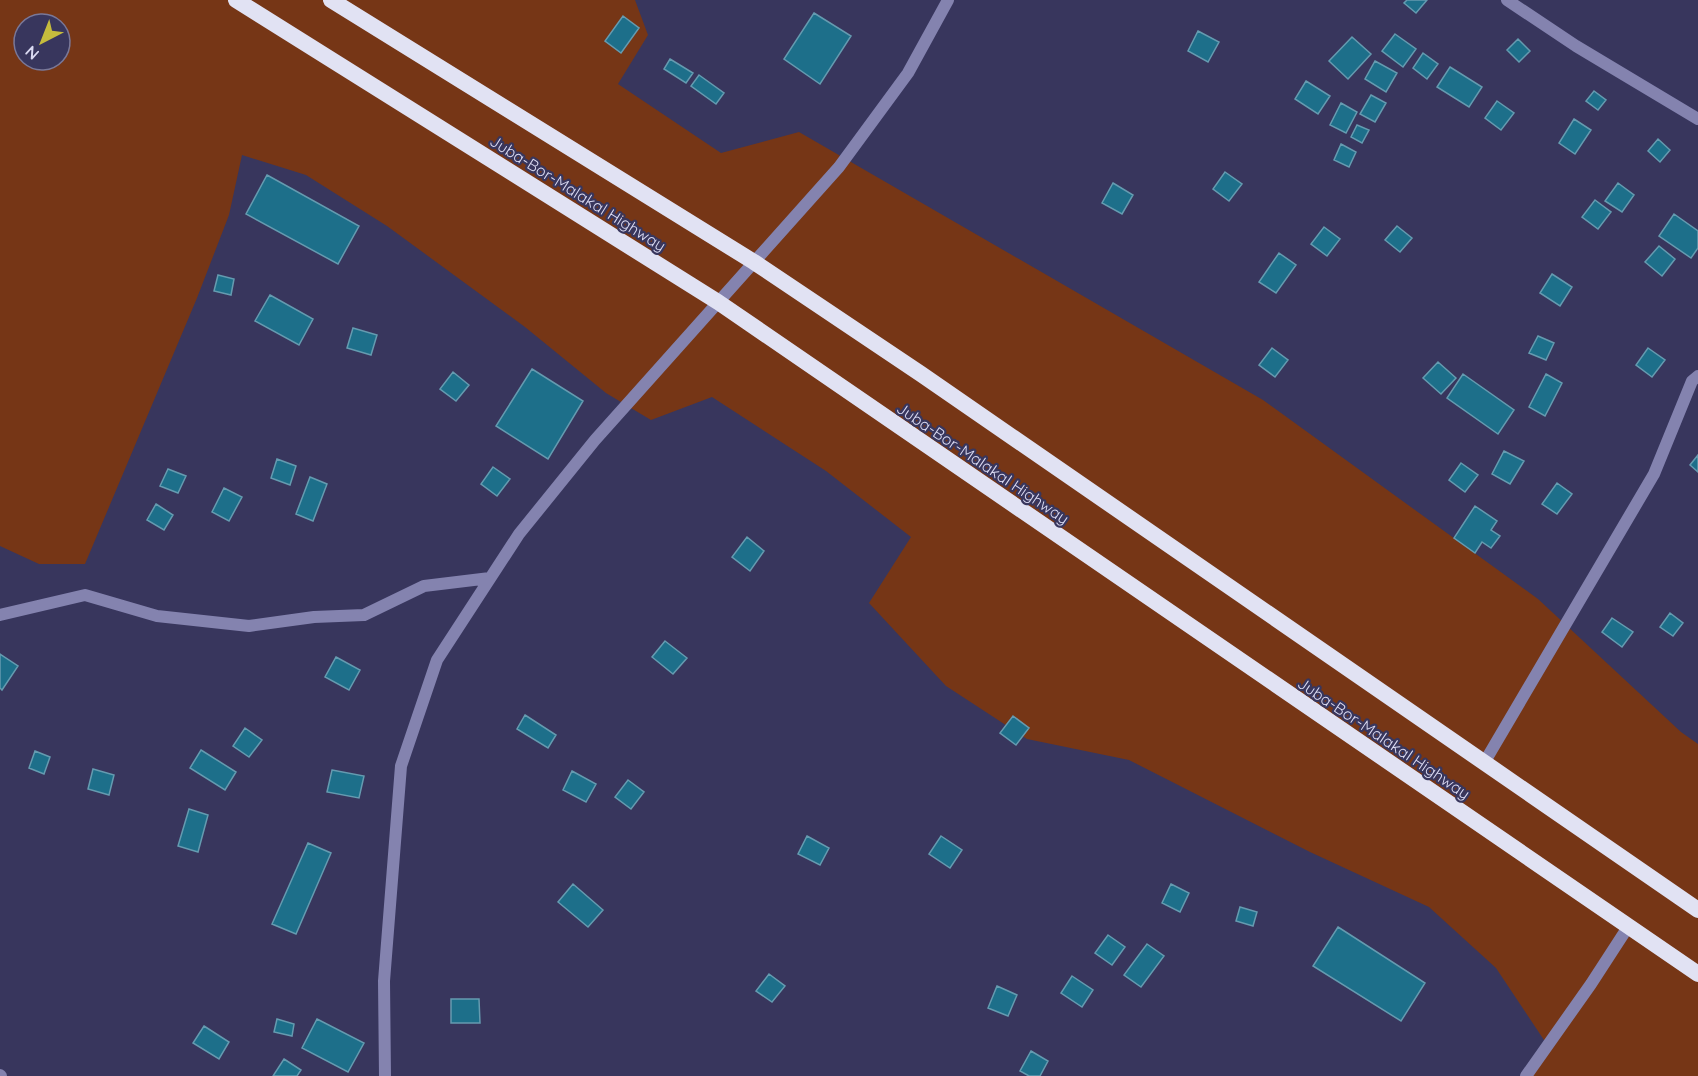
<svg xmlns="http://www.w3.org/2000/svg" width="1698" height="1076" font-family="Quicksand,sans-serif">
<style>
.green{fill:#763616;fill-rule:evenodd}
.building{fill:#1d6f8a;stroke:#659bb0;stroke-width:1.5}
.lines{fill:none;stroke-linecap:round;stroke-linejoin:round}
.minor{stroke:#8483af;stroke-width:12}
.trunk{stroke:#e1e2f3;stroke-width:16}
.labels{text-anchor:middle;stroke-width:4.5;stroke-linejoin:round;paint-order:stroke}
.street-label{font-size:16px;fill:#dadaf2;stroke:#38365d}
</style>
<rect width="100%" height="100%" fill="#38365d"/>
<path class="green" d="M0,0h635l13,35 -30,49 103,69 78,-21 464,268 275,199 143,133 17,12v332h-167l17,-30 -52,-78 -67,-61 -119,-55 -181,-92 -102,-21 -81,-53 -77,-83 42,-66 -85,-66 -114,-74 -61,23 -45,-27 -81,-66 -138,-101 -81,-51 -64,-20 -13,60 -32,83 -112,266h-46l-39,-18zM24,24h36v36h-36z"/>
<path class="building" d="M1407,0h20l-11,13 -12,-10z
M814,13l37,23 -31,48 -36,-25z
M623,16l16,12 -18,25 -16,-12z
M1198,31l21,11 -11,20 -20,-11z
M1395,34l21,15 -13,18 -21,-16z
M1352,37l19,17 -23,25 -19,-18z
M1518,39l12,12 -11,11 -12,-12z
M1423,53l15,11 -11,15 -14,-11z
M670,59l23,14 -7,10 -22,-14z
M1375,61l22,12 -11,19 -21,-13z
M1450,67l32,20 -13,20 -32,-20z
M699,75l25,18 -8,11 -25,-18z
M1306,81l24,15 -12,18 -23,-15z
M1594,91l12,9 -8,10 -12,-9z
M1371,95l15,8 -11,19 -15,-8z
M1497,101l17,12 -13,17 -16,-12z
M1341,103l16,9 -11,21 -16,-8z
M1574,119l17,11 -16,24 -16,-11z
M1357,125l12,5 -7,13 -11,-6z
M1658,139l12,11 -10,12 -12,-11z
M1341,144l15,8 -7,15 -15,-7z
M1225,172l17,12 -13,17 -16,-12z
M267,175l92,51 -21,38 -92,-50z
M1113,183l20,12 -11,19 -20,-11z
M1618,183l16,12 -12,17 -17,-11z
M1595,200l16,12 -13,17 -16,-12z
M1674,214l24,17v17l-7,10 -32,-22z
M1397,226l15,12 -12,14 -15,-12z
M1324,227l16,12 -13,17 -16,-12z
M1659,246l16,13 -13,17 -17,-14z
M1279,253l17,12 -20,28 -17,-11z
M1552,274l20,13 -12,19 -20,-13z
M218,275l16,4 -3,16 -17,-4z
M270,295l43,24 -14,26 -44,-24z
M353,328l24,7 -6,20 -24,-7z
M1538,336l16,7 -8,17 -17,-7z
M1272,348l16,12 -13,17 -16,-12z
M1648,348l17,12 -13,17 -16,-12z
M1438,362l18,16 -15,16 -18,-16z
M532,369l51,32 -35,58 -52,-33z
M453,372l16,13 -13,16 -16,-12z
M1463,374l51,36 -16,24 -51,-36z
M1546,374l16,9 -17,33 -16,-9z
M1504,451l20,10 -14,23 -18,-10z
M1698,455v17l-8,-7z
M277,459l19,7 -6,19 -19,-7z
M1461,463l17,12 -13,17 -16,-12z
M493,467l17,12 -13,17 -16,-12z
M168,469l18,7 -8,17 -18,-7z
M310,477l17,7 -14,37 -17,-7z
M1557,483l15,11 -15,20 -15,-10z
M224,488l18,9 -13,24 -17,-9z
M156,504l17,11 -9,15 -17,-10z
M1475,506l22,15 -6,9 9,6 -9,12 -9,-6 -7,11 -21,-15z
M747,537l17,14 -14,20 -18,-14z
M1670,613l13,10 -10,13 -13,-9z
M1612,618l21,14 -11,15 -20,-15z
M665,641l22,17 -14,16 -21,-17z
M0,654l18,12 -16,24 -2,-2z
M336,657l24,13 -11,20 -24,-13z
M525,715l31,20 -8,13 -31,-19z
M1013,716l16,12 -13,17 -16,-12z
M245,728l17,12 -13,17 -16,-11z
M201,750l35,22 -11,18 -35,-22z
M35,751l15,6 -6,17 -15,-6z
M93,769l21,6 -5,20 -21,-6z
M332,770l32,6 -5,22 -32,-6z
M572,771l24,13 -10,18 -23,-12z
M628,780l16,12 -13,17 -16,-12z
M189,809l19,6 -10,37 -20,-6z
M807,836l22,12 -9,17 -22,-11z
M941,836l21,14 -12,18 -21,-14z
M308,843l23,10 -35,81 -24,-10z
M573,884l30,26 -15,17 -30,-25z
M1171,884l18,9 -9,19 -18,-9z
M1240,907l17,5 -4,14 -17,-5z
M1338,927l87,56 -24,38 -88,-55z
M1108,935l17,12 -13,18 -17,-12z
M1147,944l17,12 -23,31 -17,-12z
M769,974l16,12 -13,16 -16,-11z
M1072,976l21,14 -11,17 -21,-14z
M997,986l20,9 -9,21 -20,-8z
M451,999h28l1,24h-29z
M277,1019l17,5 -2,12 -18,-4z
M317,1019l47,24 -16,29 -46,-24z
M204,1026l25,16 -10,17 -26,-16z
M1031,1051l17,10 -8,15h-11l-9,-5z
M284,1059l17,11 -4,6h-24z"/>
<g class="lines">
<path class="minor" d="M1507,0l69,46 122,73
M0,615l85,-20 72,21 92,10 65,-9 50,-2 60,-29 66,-8
M1484,763l170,-289 38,-93 6,-5
M0,1075l1,1
M385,1076l-1,-95 17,-215 36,-106 82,-126 76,-94 244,-273 69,-94 40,-73
M1526,1076l65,-92 37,-57"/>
<path class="trunk" d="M236,0l482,302 980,672
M331,0l423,262 167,112 777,536"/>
</g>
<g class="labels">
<g class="street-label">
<text transform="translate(578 193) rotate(32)" y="6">Juba-Bor-Malakal Highway</text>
<text transform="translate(983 463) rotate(34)" y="6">Juba-Bor-Malakal Highway</text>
<text transform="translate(1384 738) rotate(34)" y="6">Juba-Bor-Malakal Highway</text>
</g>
</g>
<g transform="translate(42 42) rotate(222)"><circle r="28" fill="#38365d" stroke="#797899" stroke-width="1.5"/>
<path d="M0-4.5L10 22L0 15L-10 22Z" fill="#c6bc3d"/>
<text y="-9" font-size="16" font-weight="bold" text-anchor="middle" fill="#dadaf2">N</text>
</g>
</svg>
